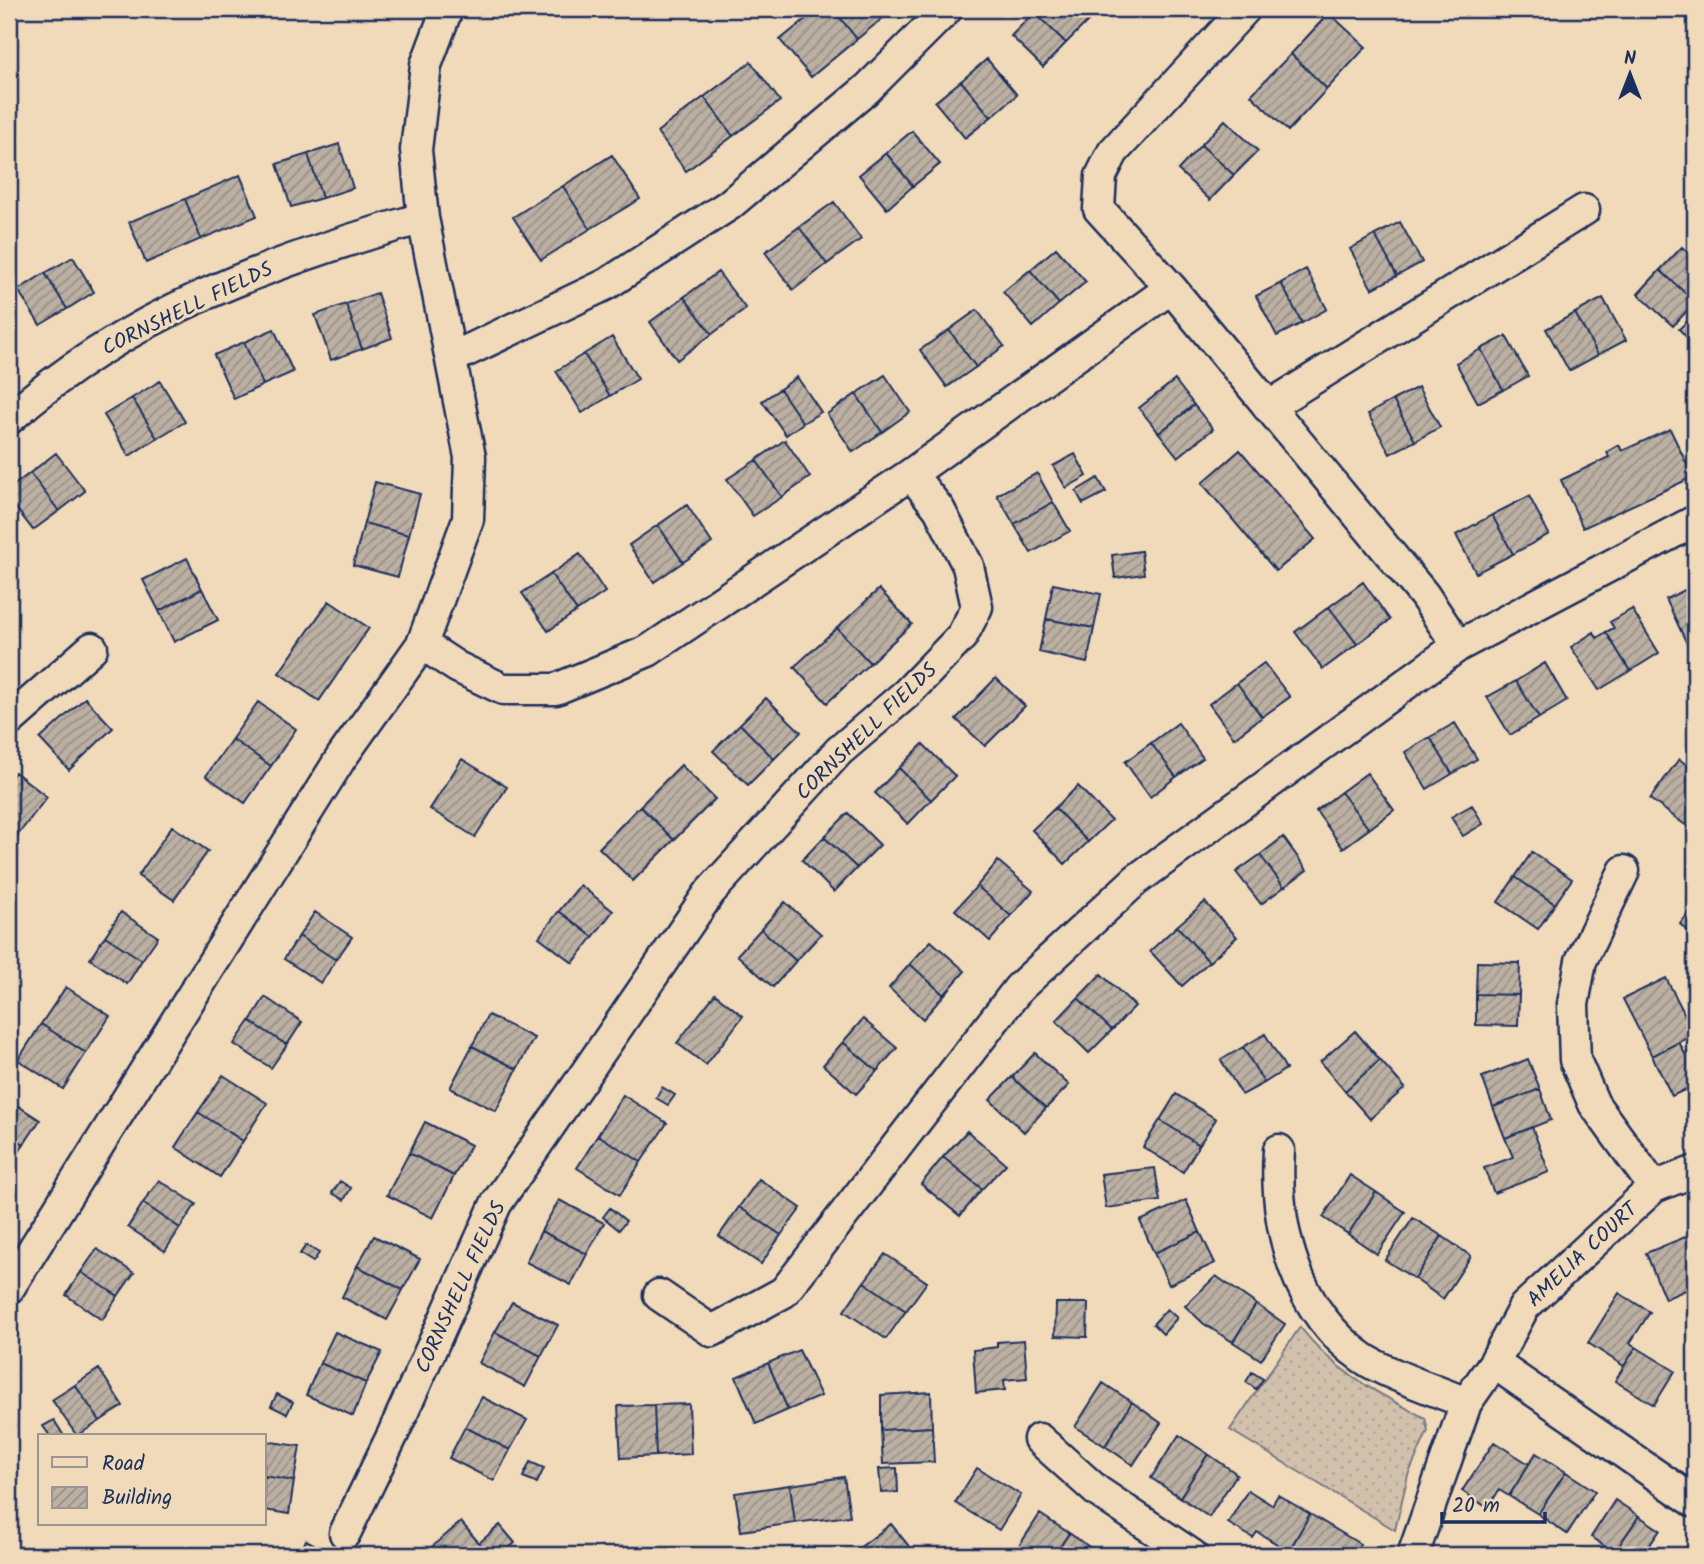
<svg xmlns="http://www.w3.org/2000/svg" width="1704" height="1564" font-family="Kalam,sans-serif">
<style>
.grass{fill:url(#grass-dots);stroke:#767885;stroke-width:2}
.building{fill:url(#building-hatch);stroke:#1b2f5e;stroke-width:2}
.lines{fill:none;stroke-linecap:round;stroke-linejoin:round}
.minor-casing{stroke:#1b2f5e;stroke-width:35}
.minor{stroke:#f1dab9;stroke-width:30}
.labels{text-anchor:middle;stroke-width:6;stroke-linejoin:round;paint-order:stroke}
.street-label{font-size:21px;fill:#1b2f5e;stroke:#f1dab9}
</style>
<defs>
<pattern id="grass-dots" width="8" height="8" patternUnits="userSpaceOnUse" patternTransform="scale(1.75)"><rect width="8" height="8" fill="#d1c1ac"/><path d="M2 2h.1M6 6h.1" fill="none" stroke="#b3a696" stroke-width="1.8" stroke-linecap="round"/></pattern>
<pattern id="building-hatch" width="6" height="6" patternUnits="userSpaceOnUse" patternTransform="scale(1.75)"><rect width="6" height="6" fill="#bcb0a3"/><path d="M-1 1l2-2M0 6l6-6M5 7l2-2" fill="none" stroke="#989088"/></pattern>
</defs>
<rect width="100%" height="100%" fill="#f1dab9"/>
<filter id="ink" filterUnits="userSpaceOnUse"><feTurbulence type="fractalNoise" baseFrequency=".0143" numOctaves="2"/><feDisplacementMap in="SourceGraphic" scale="14" xChannelSelector="R" yChannelSelector="G"/><feConvolveMatrix kernelMatrix="1 2 1 2 8 2 1 2 1" color-interpolation-filters="sRGB"/></filter>
<g filter="url(#ink)">
<path class="grass" d="M1300,1327c37,47 74,64 125,91l3,13 -20,44 -13,55 -165,-100z"/>
<path class="building" d="M599,9h19l-10,9z
M818,9h15l24,30 -46,38 -31,-37z
M833,9h61l-37,30z
M1037,9h41l11,11 -23,23 -32,-31z
M1034,12l32,31 -23,24 -32,-31z
M1329,13l37,34 -39,42 -36,-35z
M1291,54l36,35 -39,42 -37,-36z
M987,59l30,36 -26,22 -30,-36z
M751,62l29,39 -47,35 -29,-39z
M961,81l30,36 -26,21 -30,-36z
M704,97l29,39 -47,35 -29,-39z
M1225,120l33,31 -24,24 -33,-30z
M912,131l28,33 -27,22 -27,-33z
M339,144l14,44 -31,10 -14,-44z
M1201,145l33,30 -24,25 -32,-30z
M886,153l27,33 -26,23 -28,-34z
M308,154l14,44 -31,9 -14,-43z
M612,155l28,44 -50,30 -27,-43z
M240,175l17,41 -56,23 -16,-40z
M563,186l27,43 -49,31 -28,-43z
M185,199l16,40 -55,24 -17,-41z
M834,202l27,37 -34,25 -28,-37z
M1400,222l22,40 -25,14 -22,-41z
M799,227l28,37 -34,26 -28,-38z
M1375,235l22,41 -25,13 -22,-40z
M1682,247l13,12v43l-35,-32z
M1056,248l30,34 -27,22 -29,-34z
M73,257l21,35 -27,17 -22,-36z
M1306,269l21,40 -25,14 -21,-40z
M1030,270l29,34 -26,23 -30,-35z
M1660,270l35,32 -22,24 -35,-32z
M718,272l28,37 -34,25 -28,-37z
M45,273l22,36 -27,16 -22,-35z
M1281,283l21,40 -25,13 -21,-40z
M377,293l15,45 -30,11 -16,-45z
M684,297l28,37 -35,26 -27,-38z
M1603,298l23,42 -28,15 -23,-42z
M346,304l16,45 -31,11 -16,-45z
M977,310l27,36 -28,21 -27,-37z
M1575,313l23,42 -29,16 -23,-42z
M1695,314v26l-3,3 -13,-14z
M274,329l19,43 -30,13 -19,-43z
M949,330l27,37 -29,20 -27,-37z
M1506,336l22,40 -25,14 -22,-41z
M612,337l26,42 -28,17 -26,-42z
M244,342l19,43 -29,14 -20,-44z
M1481,349l22,41 -25,13 -22,-40z
M584,354l26,42 -28,17 -26,-42z
M885,375l25,37 -28,20 -26,-38z
M797,377l24,35 -18,11 -23,-34z
M1175,380l19,25 -35,28 -20,-25z
M160,381l25,41 -28,16 -25,-40z
M1418,387l22,40 -25,14 -22,-41z
M780,389l23,34 -17,12 -24,-34z
M856,394l26,38 -29,20 -26,-38z
M132,398l25,40 -28,18 -25,-41z
M1393,400l22,41 -25,13 -22,-40z
M1194,405l19,24 -35,28 -19,-24z
M1670,429l23,48 -110,51 -22,-48 48,-23 -2,-5 12,-7 3,6z
M785,440l25,37 -28,20 -26,-37z
M1240,450l75,89 -39,32 -74,-88z
M56,453l29,38 -26,20 -29,-38z
M1075,454l12,22 -21,12 -13,-22z
M756,460l26,37 -29,19 -26,-37z
M30,473l29,38 -26,19 -24,-31v-10z
M1037,473l16,29 -39,22 -17,-29z
M1098,478l8,14 -23,12 -7,-13z
M375,482l45,12 -11,41 -45,-12z
M1529,496l20,38 -36,20 -21,-39z
M1053,502l17,29 -39,22 -17,-29z
M687,505l25,38 -29,19 -25,-37z
M1492,515l21,39 -37,19 -20,-38z
M364,523l45,12 -11,42 -45,-12z
M658,525l25,37 -29,20 -25,-37z
M1141,551l3,23 -29,4 -3,-23z
M580,554l25,38 -28,19 -26,-37z
M187,558l15,31 -43,22 -16,-31z
M551,574l26,37 -29,20 -26,-38z
M1363,582l27,38 -33,24 -28,-37z
M1053,584l48,10 -7,34 -48,-9z
M1695,585v55l-8,4 -21,-45z
M202,589l16,31 -44,22 -15,-31z
M879,589l33,35 -42,39 -33,-35z
M329,601l40,27 -50,73 -40,-28z
M1329,607l28,37 -34,25 -28,-37z
M1632,609l27,44 -29,18 -24,-39 8,-4 -4,-6z
M1046,619l48,9 -7,35 -48,-11z
M837,628l33,35 -43,40 -33,-36z
M1594,632l3,6 9,-6 24,39 -31,19 -28,-43z
M1264,663l26,34 -28,20 -25,-34z
M1545,663l22,38 -28,17 -23,-37z
M996,678l29,28 -40,40 -29,-27z
M1516,681l23,37 -29,17 -23,-38z
M1237,683l25,34 -28,21 -25,-34z
M85,698l28,30 -44,42 -29,-31z
M766,698l35,34 -27,27 -34,-35z
M258,702l38,27 -25,37 -39,-27z
M1178,723l25,35 -27,19 -25,-34z
M1455,723l22,36 -25,15 -22,-37z
M740,724l34,35 -26,26 -35,-34z
M1430,737l22,37 -25,15 -22,-37z
M232,739l39,27 -26,37 -39,-27z
M1151,743l25,34 -26,20 -25,-35z
M923,744l32,32 -24,24 -32,-32z
M462,759l45,28 -32,50 -45,-28z
M1679,759l16,12v61l-45,-33z
M681,765l34,34 -41,41 -34,-34z
M899,768l32,32 -23,24 -33,-31z
M15,772l32,25 -37,48 -1,-65z
M1367,773l27,37 -25,19 -28,-37z
M1078,786l33,34 -23,22 -33,-34z
M1341,792l28,37 -26,19 -27,-37z
M1472,805l11,19 -20,12 -12,-19z
M640,806l34,34 -41,41 -34,-33z
M1055,808l33,34 -23,22 -33,-34z
M848,813l32,32 -23,23 -33,-31z
M172,826l36,25 -34,49 -36,-24z
M824,837l33,31 -23,24 -32,-32z
M1283,837l24,33 -23,17 -24,-32z
M1532,852l40,27 -17,25 -40,-27z
M1260,855l24,32 -23,17 -25,-32z
M998,861l35,30 -22,25 -34,-30z
M1515,877l40,27 -17,25 -40,-27z
M580,885l33,26 -20,26 -34,-26z
M977,886l34,30 -21,25 -35,-31z
M785,902l36,32 -25,27 -35,-32z
M1205,902l32,35 -28,25 -32,-36z
M1695,905v32l-15,-13z
M559,911l34,26 -20,26 -34,-26z
M121,912l37,25 -16,23 -37,-24z
M315,912l37,25 -16,23 -37,-24z
M1177,926l32,36 -27,24 -32,-35z
M761,929l35,32 -23,26 -36,-32z
M105,936l37,24 -15,24 -37,-25z
M299,936l37,24 -15,23 -37,-24z
M931,941l34,30 -21,24 -34,-31z
M1477,962l43,1 -1,32 -43,-1z
M910,964l34,31 -21,24 -34,-31z
M1101,974l34,32 -23,24 -34,-32z
M1666,978l29,56 -43,22 -29,-57z
M66,987l44,29 -24,37 -45,-29z
M715,994l28,22 -37,49 -29,-22z
M1476,994l43,1 -1,31 -42,-1z
M265,997l37,25 -15,23 -37,-24z
M1078,998l34,32 -23,23 -33,-32z
M488,1015l46,23 -17,31 -45,-23z
M863,1019l34,29 -20,23 -34,-29z
M250,1021l37,24 -16,23 -37,-24z
M41,1024l45,29 -23,36 -45,-29z
M1355,1031l25,29 -35,31 -25,-29z
M1265,1034l21,35 -22,14 -21,-36z
M843,1042l34,29 -21,23 -33,-29z
M1679,1042l6,12 10,-6v37l-23,11 -20,-40z
M472,1046l45,23 -21,42 -46,-23z
M1243,1047l21,36 -22,12 -21,-35z
M1035,1053l34,32 -23,23 -34,-31z
M1528,1059l12,30 -47,18 -11,-30z
M1380,1060l25,28 -35,31 -25,-28z
M223,1075l44,28 -24,38 -45,-29z
M1012,1077l34,31 -22,24 -34,-32z
M662,1087l13,8 -7,10 -12,-7z
M1540,1089l11,31 -46,18 -12,-31z
M1176,1094l40,25 -17,26 -39,-25z
M623,1095l44,28 -26,39 -43,-27z
M9,1100l31,20 -16,24 -15,-10z
M198,1112l45,29 -23,36 -45,-30z
M1160,1120l39,25 -16,27 -40,-25z
M425,1122l46,23 -17,31 -45,-23z
M1532,1127l17,45 -55,21 -10,-25 29,-11 -8,-19z
M967,1131l39,33 -24,25 -39,-32z
M9,1134l15,10 -15,24z
M598,1135l43,27 -21,33 -43,-27z
M409,1153l45,23 -21,42 -46,-23z
M943,1157l39,32 -22,27 -39,-32z
M1155,1168l5,33 -54,7 -5,-34z
M1350,1175l26,17 -28,42 -25,-17z
M759,1179l42,29 -20,27 -42,-28z
M159,1180l37,24 -16,24 -37,-25z
M340,1181l11,7 -7,12 -12,-7z
M1376,1192l29,20 -28,42 -29,-20z
M559,1200l45,23 -17,31 -46,-23z
M1186,1200l14,32 -46,21 -14,-32z
M143,1203l37,25 -15,23 -37,-24z
M739,1207l42,28 -20,29 -42,-28z
M610,1208l16,13 -7,9 -16,-13z
M1413,1218l29,18 -27,43 -30,-19z
M541,1231l46,23 -16,31 -45,-23z
M1200,1232l15,31 -46,22 -15,-32z
M1695,1233v53l-30,13 -19,-46z
M374,1236l46,23 -17,31 -46,-24z
M1442,1236l29,20 -28,43 -28,-20z
M306,1245l13,8 -6,9 -13,-8z
M97,1249l37,24 -16,23 -37,-24z
M885,1254l42,28 -21,29 -42,-29z
M357,1266l46,24 -16,30 -45,-23z
M81,1272l37,24 -16,24 -36,-25z
M1216,1276l40,28 -23,38 -29,-18 -19,-18z
M864,1282l42,29 -20,28 -42,-28z
M1619,1293l31,19 -20,31 6,4 -12,19 -36,-23z
M512,1302l46,23 -17,31 -46,-24z
M1056,1303h32l-1,34 -32,-1z
M1256,1304l29,20 -24,36 -28,-18z
M1167,1309l10,9 -14,16 -10,-10z
M335,1332l47,20 -16,31 -46,-20z
M495,1332l46,24 -16,31 -46,-24z
M1024,1340l3,38 -23,2 1,10 -29,3 -3,-43 24,-3v-5z
M1636,1347l39,24 -21,34 -39,-24z
M799,1350l22,46 -33,14 -20,-47z
M320,1363l46,20 -13,33 -47,-21z
M768,1363l20,47 -32,14 -20,-47z
M99,1369l24,37 -23,15 -25,-36z
M1252,1372l11,7 -7,10 -10,-7z
M1103,1383l29,19 -27,44 -30,-19z
M75,1385l25,36 -23,15 -25,-36z
M931,1392l1,35 -51,3v-35z
M277,1394l16,8 -6,12 -16,-8z
M482,1397l45,23 -17,30 -45,-23z
M1132,1402l29,21 -28,42 -28,-19z
M689,1404l2,50 -35,2 -2,-51z
M654,1405l2,51 -35,2 -3,-52z
M54,1420l10,16h-14l-7,-10z
M465,1427l45,23 -16,31 -45,-23z
M932,1427l2,35 -51,2 -2,-34z
M1179,1435l29,19 -28,43 -29,-19z
M264,1441l36,5 -6,35 -30,-5z
M1494,1442l35,22 -20,32 -10,-6 -11,18 -26,-17z
M1536,1453l30,19 -28,42 -29,-18z
M1208,1454l29,20 -28,43 -29,-20z
M530,1462l14,6 -7,15 -14,-6z
M897,1468l1,24 -17,1 -2,-24z
M977,1468l44,27 -22,35 -44,-27z
M1566,1472l29,19 -28,43 -29,-20z
M264,1476l30,5 -5,33 -25,-4z
M844,1477l6,39 -55,7 -5,-38z
M790,1485l5,38 -54,8 -6,-38z
M1248,1490l24,15 6,-10 32,19 -21,37 -32,-19 -4,6 -25,-15z
M1615,1500l24,16 -25,37 -23,-16z
M1040,1514l29,19 -14,22h-42z
M1310,1514l50,30 -6,11h-58l-7,-4z
M1639,1516l21,14 -17,25h-25l-4,-2z
M461,1522l18,21 21,-18 15,18 -14,12h-60l-8,-9z
M891,1524l25,31h-53l-5,-6z
M1069,1533l29,20 -2,2h-41z
M306,1540l28,15h-35z
M433,1546l8,9h-19z"/>
<g class="lines">
<g class="minor-casing">
<path id="minor" d="M1171,288l-72,-79 2,-33 12,-24 132,-143
M452,358l155,-74 122,-79 138,-116 80,-80
M1268,407l316,-197
M9,419c116,-105 266,-159 414,-201l-7,-68 10,-85 21,-56
M1458,646l237,-125
M9,721l83,-73
M1624,871l-43,90 -8,43 2,56 19,44 60,83
M1279,1150c-5,79 17,161 84,208 23,16 75,33 103,45
M9,1288l332,-530 81,-114 46,-125 2,-62 -47,-239
M659,1295l53,36 72,-39 235,-304 117,-108 322,-234 -34,-51 -253,-307 -260,186
M1494,1363l201,139
M1039,1439l58,52 95,64
M345,1533l48,-99 103,-230 214,-312 129,-141 68,-58 55,-57 15,-29 -9,-41 -29,-57 -28,-35 -263,177 -92,38h-53l-46,-22 -35,-23
M1413,1555l53,-152 28,-40 30,-56 130,-120 41,-16"/>
</g>
<use href="#minor" class="minor"/>
</g>
</g>
<g class="labels">
<g class="street-label">
<text transform="translate(187 308) rotate(-26)" y="7">CORNSHELL FIELDS</text>
<text transform="translate(866 731) rotate(-44)" y="7">CORNSHELL FIELDS</text>
<text transform="translate(1582 1254) rotate(-43)" y="7">AMELIA COURT</text>
<text transform="translate(460 1287) rotate(-65)" y="7">CORNSHELL FIELDS</text>
</g>
</g>
<rect width="1704" height="1564" fill="none" stroke="#f1dab9" stroke-width="35"/>
<rect x="18" y="18" width="1669" height="1529" fill="none" stroke="#1b2f5e" stroke-width="2.5" filter="url(#ink)"/>
<rect x="38" y="1434" width="228" height="91" fill="#f1dab9" stroke="#9b9695" stroke-width="2"/>
<rect x="52" y="1457" width="35" height="10" fill="#f1dab9" stroke="#9b9695" stroke-width="2"/>
<text x="102" y="1470" font-size="21" fill="#1b2f5e">Road</text>
<rect x="52" y="1487" width="35" height="21" fill="url(#building-hatch)" stroke="#9b9695" stroke-width="2"/>
<text x="102" y="1504" font-size="21" fill="#1b2f5e">Building</text>
<g transform="translate(1630 74)" stroke="#f1dab9" stroke-width="5" paint-order="stroke">
<path d="M0-5L12 26L0 18L-12 26Z" fill="#1b2f5e"/>
<text y="-10" font-size="19" font-weight="bold" text-anchor="middle" fill="#1b2f5e">N</text>
</g>
<path d="M1442 1512v10h103v-10" fill="none" stroke="#1b2f5e" stroke-width="3.5"/>
<text x="1452" y="1512" font-size="21" fill="#1b2f5e" stroke="#f1dab9" stroke-width="5" paint-order="stroke">20 m</text>
</svg>
